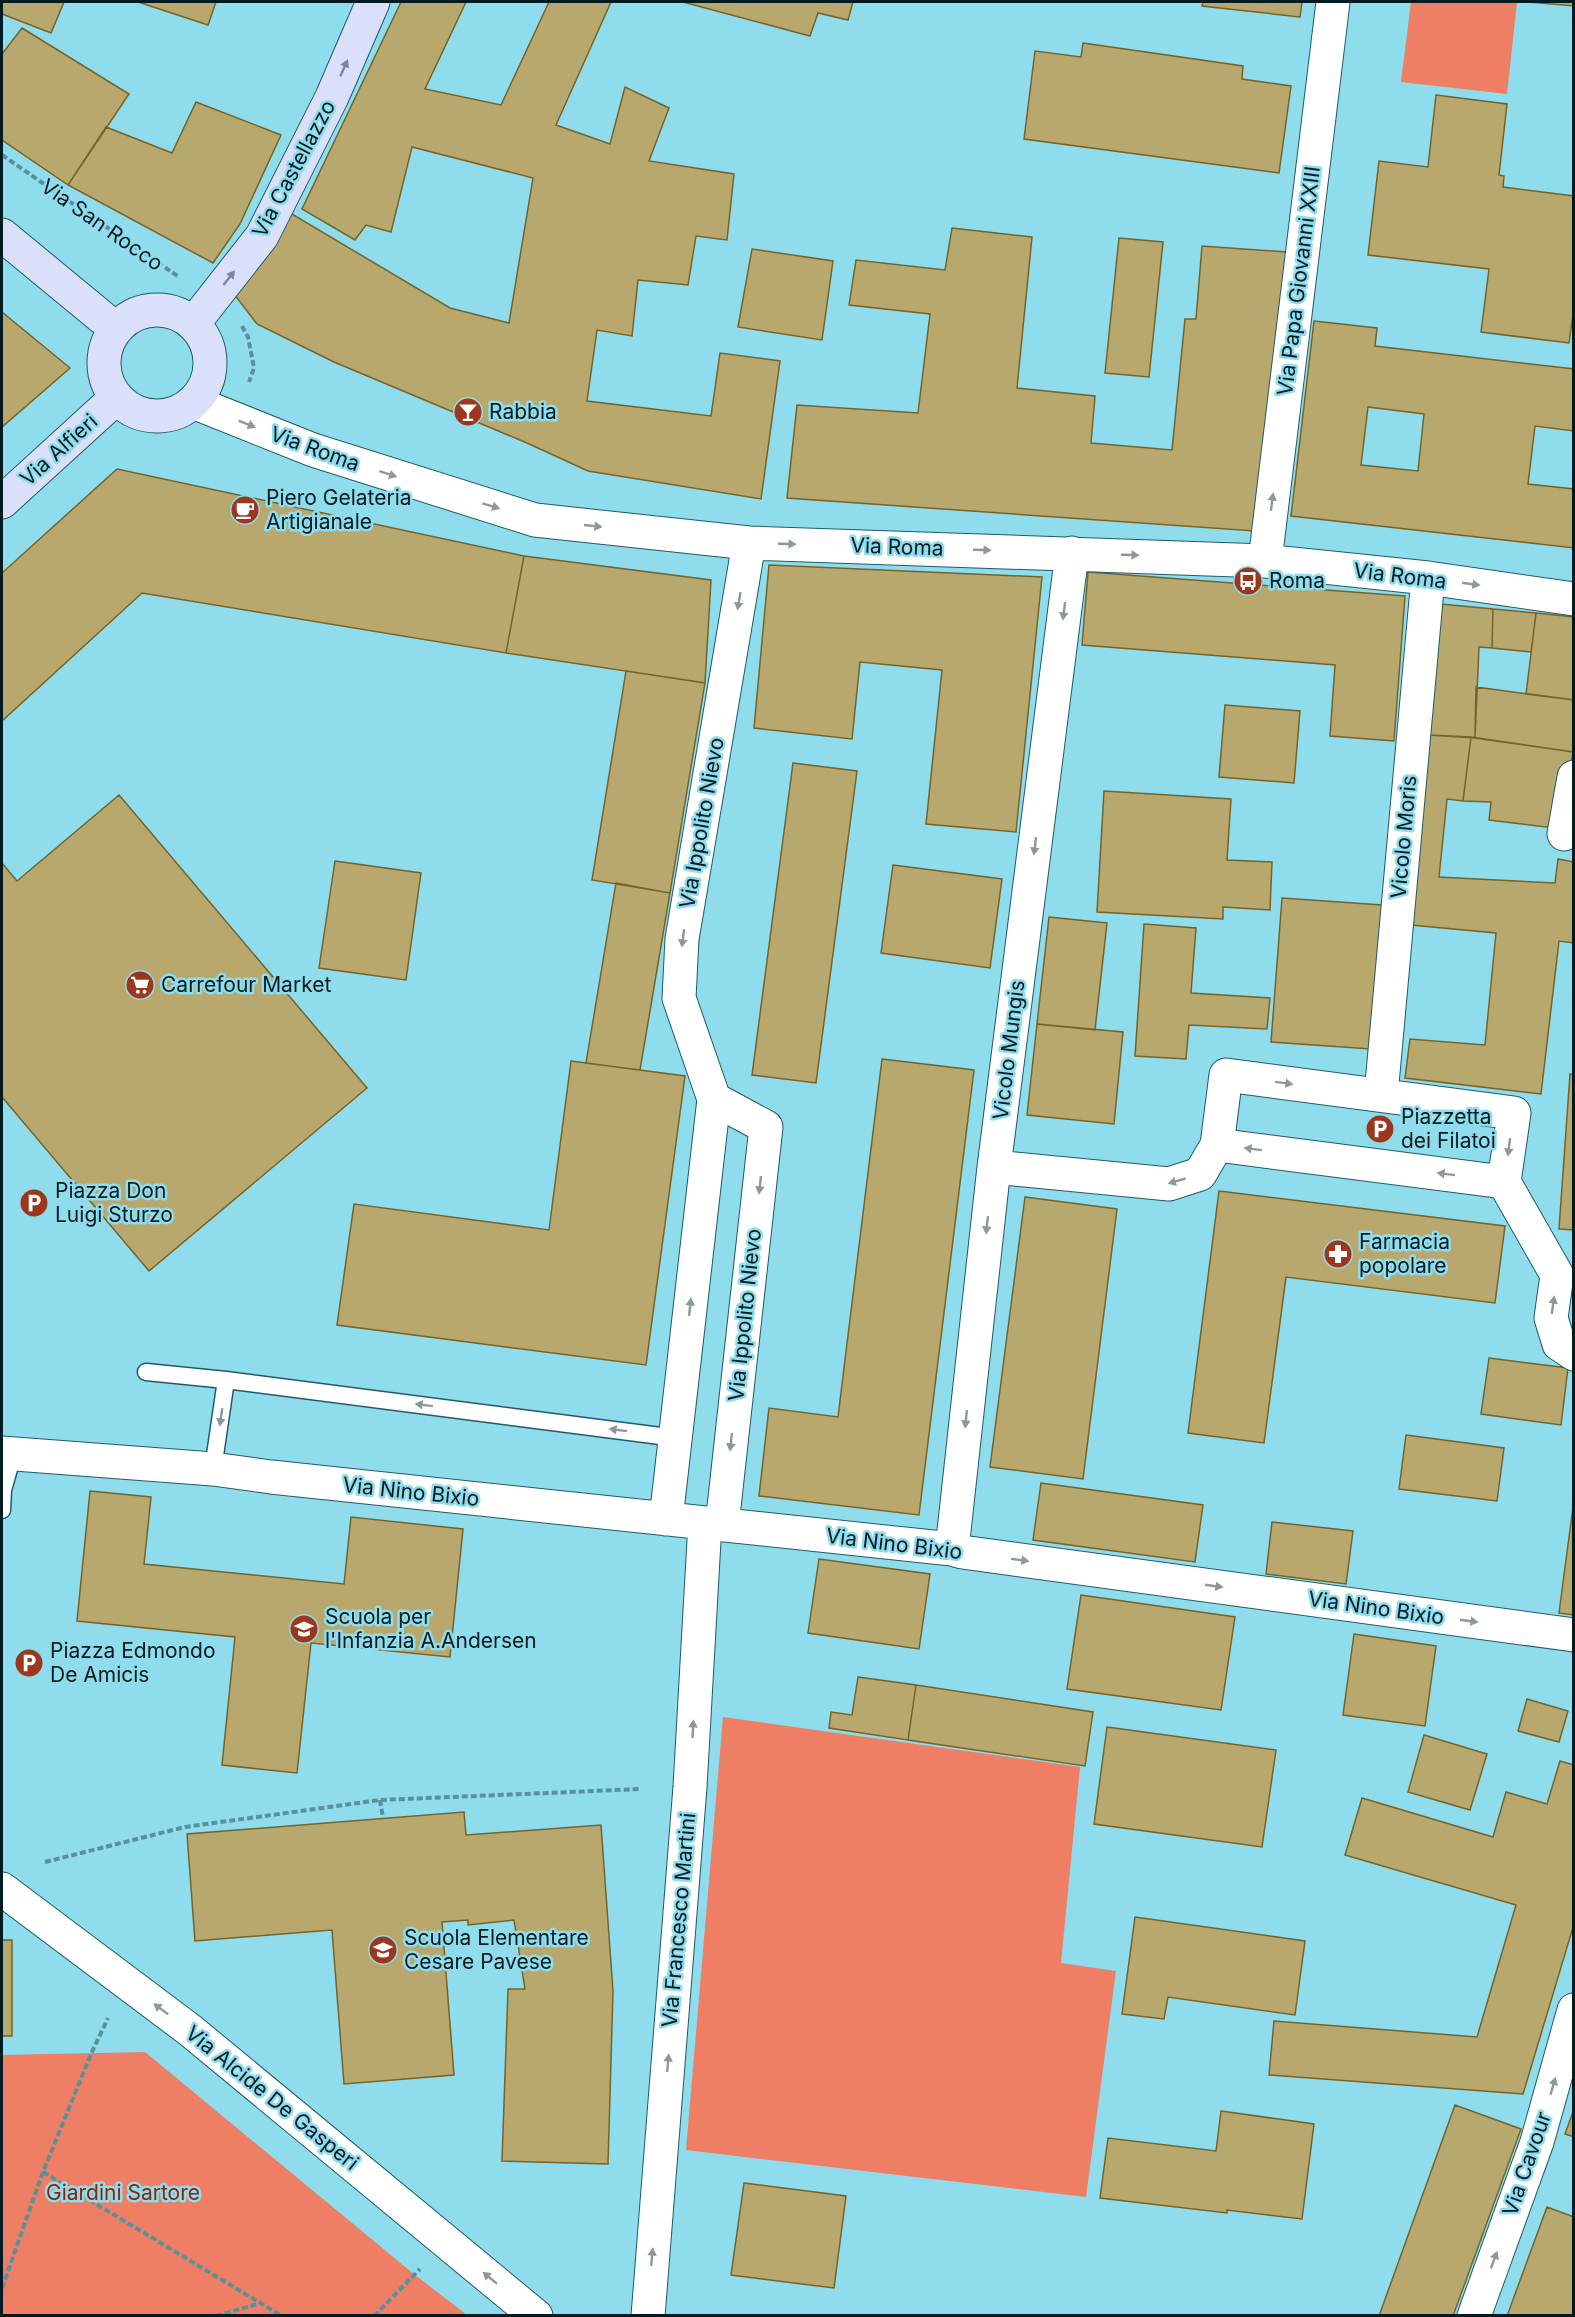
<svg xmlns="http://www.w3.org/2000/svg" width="1575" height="2317" font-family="Inter,sans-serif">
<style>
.green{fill:#ee7e64}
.building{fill:#b8a86d;stroke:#74642a;stroke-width:1.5;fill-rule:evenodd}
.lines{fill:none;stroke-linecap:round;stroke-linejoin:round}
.lane-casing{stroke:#1f5b67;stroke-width:19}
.street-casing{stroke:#1f5b67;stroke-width:35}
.secondary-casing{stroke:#1f5b67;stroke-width:35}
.path{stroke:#57919e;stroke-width:4;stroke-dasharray:6 3;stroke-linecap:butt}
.lane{stroke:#fff;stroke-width:16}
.street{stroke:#fff;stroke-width:33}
.secondary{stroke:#dbe0fa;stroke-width:33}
.oneway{fill:#788899}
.oneway2{fill:#8c999c}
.labels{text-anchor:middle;stroke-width:5;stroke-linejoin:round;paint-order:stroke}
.street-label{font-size:21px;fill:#001c22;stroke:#8fdced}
.poi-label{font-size:21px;fill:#001c22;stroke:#8fdced;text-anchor:start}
.park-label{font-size:21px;fill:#8e2307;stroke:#8fdced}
</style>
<rect width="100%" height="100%" fill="#8fdced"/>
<path class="green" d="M1411,2h106l-10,92 -106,-12z
M723,1717l357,50 -19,196 55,8 -30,226 -400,-47z
M145,2052l270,223 52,40h-465v-260z"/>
<path class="building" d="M2,2h62l-13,31 -49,-19z
M138,2h78l-8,23z
M401,2h65l-41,87 76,16 48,-103h62l-55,123 54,19 15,-57 44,21 -20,53 85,13 -7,66 -31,-4 -8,49 -50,-5 -6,56 -35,-6 -10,71 124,15 9,-63 60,8 -19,138 -173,-28 -61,-28 -193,-81 -77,-38 -23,-30 53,-83 163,97 59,15 24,-145 -121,-31 -21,85 -25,-7 -11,15 -53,-31z
M683,2h170l-5,18 -30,-7 -8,23z
M1203,2h99l-2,15 -98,-11z
M1528,2h46v4z
M22,28l107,66 -61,91 -66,-45v-86z
M1083,43l160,23 -1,13 49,7 -12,87 -255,-34 11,-88 46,6z
M1436,95l71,9 -8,71 5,1 -1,11 71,9v112l-5,35 -88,-11 8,-63 -121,-14 11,-94 49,6z
M196,102l85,33 -41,89 -27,39 -145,-78 38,-58 66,26z
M952,228l80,9 -15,151 78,8 -4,47 81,7 13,-131h11l6,-73 85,6 -32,279 -468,-33 10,-93 121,8 12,-99 -81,-9 7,-45 89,10z
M1119,238l44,4 -14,135 -44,-4z
M752,249l81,12 -11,79 -84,-13z
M2,312l68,56 -68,59z
M1314,321l63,7 -2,18 199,23v62l-39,-5 -7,58 46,5v59l-283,-32zM1368,407l56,7 -6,57 -57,-6z
M117,469l407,87 -18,97 -364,-60 -140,128v-148z
M524,556l187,24 -6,103 -199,-30z
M769,565l273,12 -26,255 -90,-8 16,-154 -82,-8 -8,77 -98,-11z
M1088,572l317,24 -11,145 -64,-5 5,-71 -253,-20z
M1441,604l52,5 -1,39 -13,-1 -4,91 -46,-3z
M1493,609l43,4 -5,39 -39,-4z
M1536,613l38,4v83l-48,-6z
M626,671l79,12 -35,210 -78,-13z
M1476,687l98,13 -1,52 -98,-14z
M1225,705l75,6 -6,72 -75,-6z
M1429,735l42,2 -8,64 -16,-2 -8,78 116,6 3,-24 16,3v81l-15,-2 -18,153 -136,-16 5,-39 75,6 11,-112 -85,-8z
M1471,737l102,15 -11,77 -73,-9 2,-18 -28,-1z
M793,763l64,8 -41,312 -64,-8z
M1104,791l127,8 -4,61 45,2 -2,48 -47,-3v12l-126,-7z
M119,795l248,293 -218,183 -147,-174v-234l15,18z
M335,861l86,12 -15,107 -87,-12z
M893,865l109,14 -12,89 -109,-15z
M616,883l54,10 -30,177 -54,-7z
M1282,898l100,7 -11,144 -100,-7z
M1049,917l58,6 -12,107 -58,-6z
M1144,924l52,4 -5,65 79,5 -3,31 -78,-4 -3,34 -51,-3z
M1037,1024l86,8 -9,92 -87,-9z
M882,1059l92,11 -55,445 -160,-19 10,-88 69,9z
M571,1061l114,15 -39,289 -309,-40 17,-121 195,26z
M1570,1074l4,1v155l-15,-1z
M1219,1191l286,35 -10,77 -209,-26 -22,166 -76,-10z
M1025,1197l92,12 -34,270 -93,-12z
M1489,1358l79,10 -7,57 -80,-11z
M1406,1435l98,13 -7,53 -98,-12z
M1041,1483l162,22 -8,57 -162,-22z
M90,1491l61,6 -7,67 200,20 7,-67 112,12 -13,128 -139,-14 -14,130 -75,-8 13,-128 -158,-16z
M1573,1507h1v108l-15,-2z
M1272,1522l81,9 -7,53 -80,-10z
M819,1559l111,15 -11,75 -111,-16z
M1081,1595l154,22 -14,93 -154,-21z
M1354,1634l82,12 -11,80 -82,-11z
M858,1677l58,8 -8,55 -79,-12 2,-16 21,3z
M916,1685l177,27 -8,54 -177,-26z
M1527,1699l41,12 -9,31 -41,-11z
M1107,1727l169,23 -14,97 -168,-23z
M1424,1735l63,19 -17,56 -62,-18z
M1560,1761l14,4v159l-51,170 -254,-19 5,-54 203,16 39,-132 -171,-50 17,-57 131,39 13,-45 41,12z
M464,1812l2,23 135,-10 12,166 -5,173 -106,-3 6,-172h17l-11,-69 -46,5v-5l-26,2 12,153 -110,9 -12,-154 -137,11 -8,-107z
M1135,1917l170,24 -10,74 -127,-18 -4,22 -42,-5z
M2,1940h10v96h-10z
M1455,2105l66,24 -68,187h-74z
M1574,2109v28l-9,-3z
M1221,2111l93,13 -12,95 -75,-9v3l-127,-15 8,-60 108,13z
M744,2183l102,13 -12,92 -103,-13z
M1547,2207l27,10v99h-67z"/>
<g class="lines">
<g class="lane-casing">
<path id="lane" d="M146,1372l80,8
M213,1469l13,-89 450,58
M2,1510l1,-20 10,-35"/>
</g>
<g class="street-casing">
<path id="street" d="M193,402l120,48 222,70 214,23 516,18 163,17 146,21
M1265,561l68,-559
M1564,834l10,-57
M1381,1095l47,-517
M714,1099l52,28 -44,398
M1217,1145l287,37
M994,1167l175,17 31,-10 17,-29 9,-70 288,38 -10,69
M1504,1182l53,93 -6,43 8,26 15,10
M2,1453l211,16 58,8 681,72 10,3 612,83
M666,1519l48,-420 -35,-101 3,-59 67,-396
M952,1549l42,-382 78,-614
M2,1889l189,142 345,285
M648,2316l42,-529 15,-264
M1474,2316l63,-174 37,-132"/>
</g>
<g class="secondary-casing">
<path id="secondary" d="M2,235l114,94
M104 363a53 53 0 1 1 106 0a53 53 0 1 1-106 0Z
M193,324l69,-88 70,-139 41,-95
M2,502l114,-104"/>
</g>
<path class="path" d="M2,155l177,122
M242,326l6,11 6,31 -5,14
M380,1800l3,18
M45,1862l140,-35 195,-27 261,-11
M43,2172l239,144
M2,2288l41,-116 48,-118 17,-36
M216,2316l45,-13
M374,2316l46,-47"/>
<use href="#lane" class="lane"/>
<use href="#street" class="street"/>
<use href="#secondary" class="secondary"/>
</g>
<defs><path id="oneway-solid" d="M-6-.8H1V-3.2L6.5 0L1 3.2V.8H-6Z" transform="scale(1.5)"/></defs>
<g class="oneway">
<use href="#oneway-solid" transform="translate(344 68) rotate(-66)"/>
<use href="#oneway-solid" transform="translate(229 278) rotate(-52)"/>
</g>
<g class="oneway2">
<use href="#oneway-solid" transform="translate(247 424) rotate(22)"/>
<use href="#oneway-solid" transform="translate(388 474) rotate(18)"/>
<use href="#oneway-solid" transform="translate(1272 502) rotate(-83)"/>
<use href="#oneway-solid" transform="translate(491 506) rotate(17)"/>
<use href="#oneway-solid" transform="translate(593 526) rotate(6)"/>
<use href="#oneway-solid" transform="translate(787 544) rotate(2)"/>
<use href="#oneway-solid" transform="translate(982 550) rotate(2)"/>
<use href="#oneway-solid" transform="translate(1130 555) rotate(2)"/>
<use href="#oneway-solid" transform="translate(1471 584) rotate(8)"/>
<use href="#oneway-solid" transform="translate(739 601) rotate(100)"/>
<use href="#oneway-solid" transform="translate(1064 611) rotate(97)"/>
<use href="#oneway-solid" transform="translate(1035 846) rotate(97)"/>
<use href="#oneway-solid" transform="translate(683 938) rotate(97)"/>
<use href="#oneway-solid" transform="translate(1284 1083) rotate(7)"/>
<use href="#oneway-solid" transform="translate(1509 1147) rotate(97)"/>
<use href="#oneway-solid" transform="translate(1253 1149) rotate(-173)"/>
<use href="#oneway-solid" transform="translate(1446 1174) rotate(-173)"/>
<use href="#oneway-solid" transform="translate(1177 1181) rotate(164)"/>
<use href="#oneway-solid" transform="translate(760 1185) rotate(96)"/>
<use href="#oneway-solid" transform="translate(987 1225) rotate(96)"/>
<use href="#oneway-solid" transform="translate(1553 1305) rotate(-82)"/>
<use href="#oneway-solid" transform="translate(690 1307) rotate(-84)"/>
<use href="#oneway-solid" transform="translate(424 1405) rotate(-173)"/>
<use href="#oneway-solid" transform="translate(221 1417) rotate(98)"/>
<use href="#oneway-solid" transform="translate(966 1419) rotate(96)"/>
<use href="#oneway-solid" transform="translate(618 1430) rotate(-173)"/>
<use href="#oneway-solid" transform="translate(731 1442) rotate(96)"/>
<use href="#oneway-solid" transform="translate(1020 1560) rotate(7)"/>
<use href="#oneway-solid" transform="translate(1214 1586) rotate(8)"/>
<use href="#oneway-solid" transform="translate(1469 1621) rotate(8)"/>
<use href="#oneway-solid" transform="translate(693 1729) rotate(-87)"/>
<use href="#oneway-solid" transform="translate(161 2009) rotate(-143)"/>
<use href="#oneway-solid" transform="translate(668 2063) rotate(-85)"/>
<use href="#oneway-solid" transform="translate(1553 2086) rotate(-74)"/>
<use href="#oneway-solid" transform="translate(652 2257) rotate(-85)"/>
<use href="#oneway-solid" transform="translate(1494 2260) rotate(-70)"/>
<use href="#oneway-solid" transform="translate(490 2278) rotate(-141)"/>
</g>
<defs>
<g id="bar-disc" transform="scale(1.5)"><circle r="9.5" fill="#9e351d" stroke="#8fdced"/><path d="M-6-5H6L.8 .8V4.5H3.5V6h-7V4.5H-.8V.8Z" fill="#fff"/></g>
<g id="cafe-disc" transform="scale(1.5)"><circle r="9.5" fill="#9e351d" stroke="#8fdced"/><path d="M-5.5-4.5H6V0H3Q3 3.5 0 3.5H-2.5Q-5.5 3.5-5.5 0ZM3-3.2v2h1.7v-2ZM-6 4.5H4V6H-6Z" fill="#fff"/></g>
<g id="bus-disc" transform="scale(1.5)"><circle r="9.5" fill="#9e351d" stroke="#8fdced"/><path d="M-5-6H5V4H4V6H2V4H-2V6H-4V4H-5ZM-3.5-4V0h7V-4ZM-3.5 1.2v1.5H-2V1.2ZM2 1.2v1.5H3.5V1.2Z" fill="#fff"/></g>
<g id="supermarket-disc" transform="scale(1.5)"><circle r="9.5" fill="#9e351d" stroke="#8fdced"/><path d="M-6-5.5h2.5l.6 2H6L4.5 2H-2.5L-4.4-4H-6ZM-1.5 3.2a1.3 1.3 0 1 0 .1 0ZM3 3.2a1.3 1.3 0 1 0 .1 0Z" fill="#fff"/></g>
<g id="parking-disc" transform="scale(1.5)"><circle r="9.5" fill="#9e351d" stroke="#8fdced"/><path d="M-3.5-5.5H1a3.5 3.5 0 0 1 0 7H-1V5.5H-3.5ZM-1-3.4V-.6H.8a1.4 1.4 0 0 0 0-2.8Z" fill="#fff"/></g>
<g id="pharmacy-disc" transform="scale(1.5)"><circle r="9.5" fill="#9e351d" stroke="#8fdced"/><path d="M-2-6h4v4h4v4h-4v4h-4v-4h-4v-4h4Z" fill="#fff"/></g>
<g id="school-disc" transform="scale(1.5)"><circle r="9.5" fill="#9e351d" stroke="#8fdced"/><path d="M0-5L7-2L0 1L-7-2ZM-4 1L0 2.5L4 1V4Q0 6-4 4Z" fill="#fff"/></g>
</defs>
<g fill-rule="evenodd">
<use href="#bar-disc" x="468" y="412"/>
<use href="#cafe-disc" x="245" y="510"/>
<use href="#bus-disc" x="1248" y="581"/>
<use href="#supermarket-disc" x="140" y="985"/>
<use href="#parking-disc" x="1380" y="1129"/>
<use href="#parking-disc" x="34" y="1203"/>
<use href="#pharmacy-disc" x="1338" y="1254"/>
<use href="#school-disc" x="304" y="1629"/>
<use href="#parking-disc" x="29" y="1663"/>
<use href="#school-disc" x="383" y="1950"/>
</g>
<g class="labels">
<g class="street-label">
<text transform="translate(294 169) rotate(-62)" y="7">Via Castellazzo</text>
<text transform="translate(102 225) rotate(35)" y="7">Via San Rocco</text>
<text transform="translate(1299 281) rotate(-83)" y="7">Via Papa Giovanni XXIII</text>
<text transform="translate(315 449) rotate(20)" y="7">Via Roma</text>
<text transform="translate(59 450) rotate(-42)" y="7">Via Alfieri</text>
<text transform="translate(897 547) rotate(2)" y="7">Via Roma</text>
<text transform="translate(1400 576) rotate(7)" y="7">Via Roma</text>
<text transform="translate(702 823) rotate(-80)" y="7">Via Ippolito Nievo</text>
<text transform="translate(1404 837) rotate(-85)" y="7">Vicolo Moris</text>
<text transform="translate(1009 1050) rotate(-83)" y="7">Vicolo Mungis</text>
<text transform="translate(745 1315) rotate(-84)" y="7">Via Ippolito Nievo</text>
<text transform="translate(411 1492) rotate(6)" y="7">Via Nino Bixio</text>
<text transform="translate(894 1544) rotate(7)" y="7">Via Nino Bixio</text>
<text transform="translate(1376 1608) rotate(8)" y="7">Via Nino Bixio</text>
<text transform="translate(679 1920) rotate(-85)" y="7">Via Francesco Martini</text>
<text transform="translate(272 2098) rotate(39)" y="7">Via Alcide De Gasperi</text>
<text transform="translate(1527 2164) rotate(-71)" y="7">Via Cavour</text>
</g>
<g class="poi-label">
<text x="489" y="419">Rabbia</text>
<text x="266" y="505">Piero Gelateria<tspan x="266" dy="24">Artigianale</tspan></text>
<text x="1269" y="588">Roma</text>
<text x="161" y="992">Carrefour Market</text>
<text x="1401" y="1124">Piazzetta<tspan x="1401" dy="24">dei Filatoi</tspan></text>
<text x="55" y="1198">Piazza Don<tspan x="55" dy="24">Luigi Sturzo</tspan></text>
<text x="1359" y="1249">Farmacia<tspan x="1359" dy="24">popolare</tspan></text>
<text x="325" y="1624">Scuola per<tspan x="325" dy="24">l'Infanzia A.Andersen</tspan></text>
<text x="50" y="1658">Piazza Edmondo<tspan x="50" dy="24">De Amicis</tspan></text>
<text x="404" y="1945">Scuola Elementare<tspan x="404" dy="24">Cesare Pavese</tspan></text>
</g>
<g class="park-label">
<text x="123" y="2200">Giardini Sartore</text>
</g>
</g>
<rect width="1575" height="2317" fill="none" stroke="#001c22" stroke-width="6"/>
</svg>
